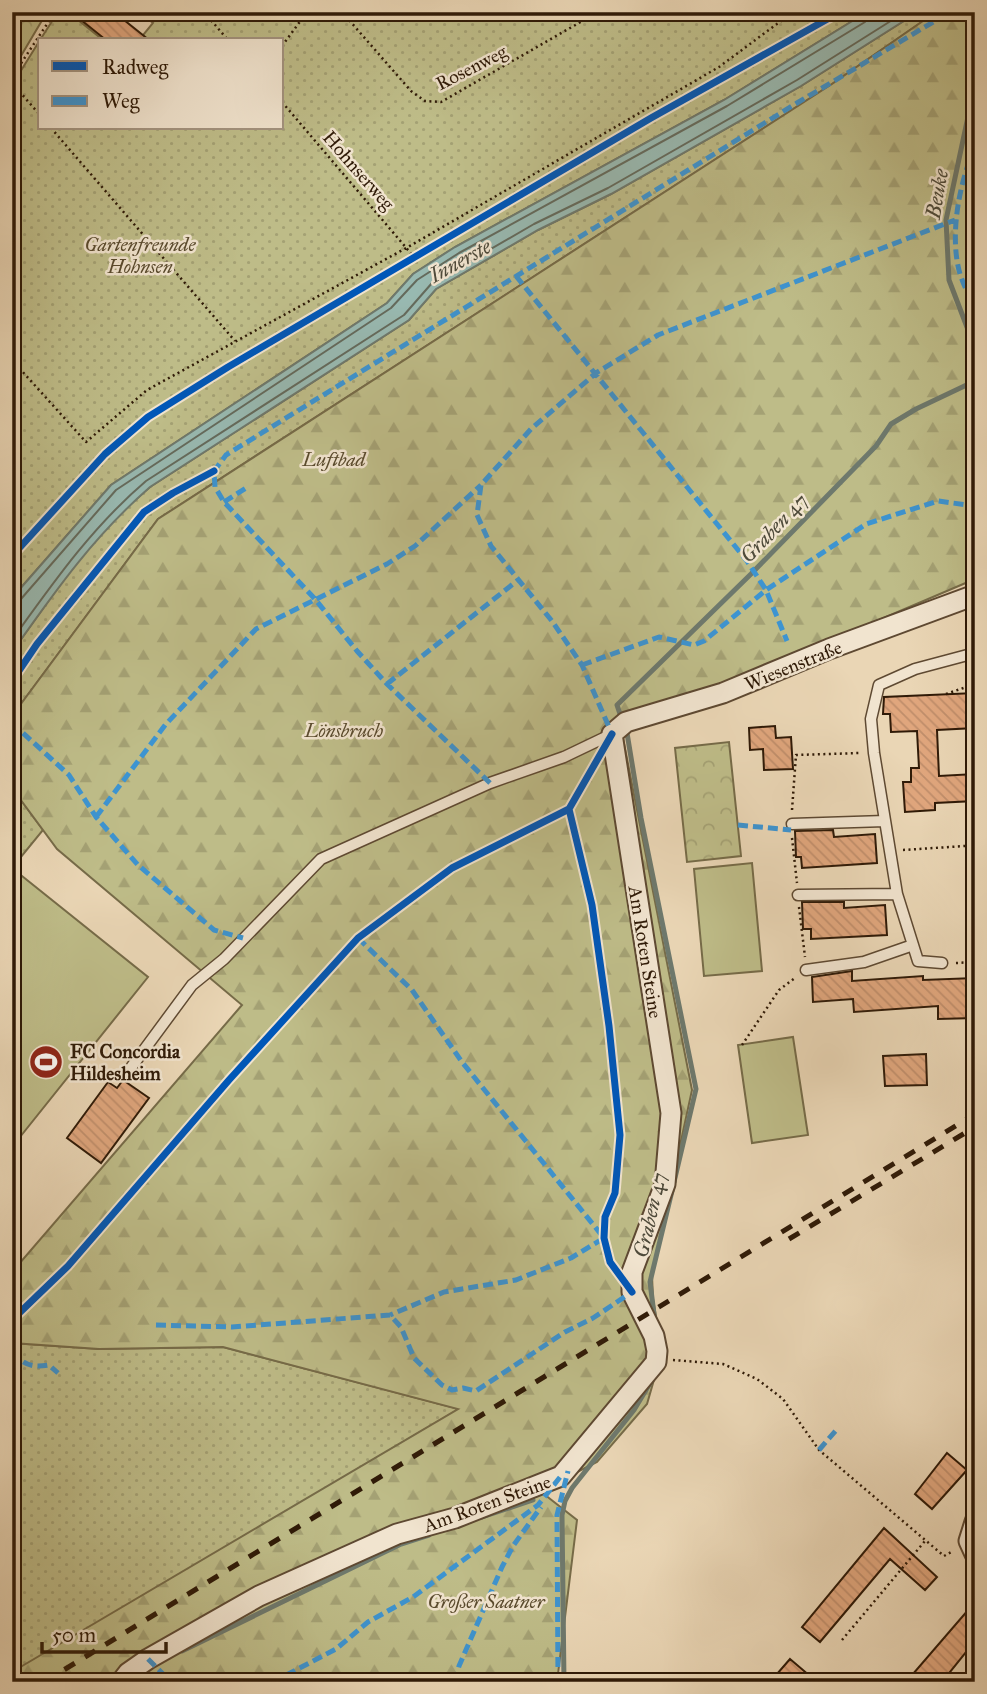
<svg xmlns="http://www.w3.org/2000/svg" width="987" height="1694" font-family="'IM FELL Great Primer',serif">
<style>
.grass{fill:url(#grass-dots);stroke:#766b48;stroke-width:2}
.forest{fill:url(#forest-firs);stroke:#766b48;stroke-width:2}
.park{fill:url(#park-crowns);stroke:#766b48;stroke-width:2}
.pitch{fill:#bebc88;stroke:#766b48;stroke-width:2}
.water{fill:#98b9b1;stroke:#6e796d;stroke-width:2}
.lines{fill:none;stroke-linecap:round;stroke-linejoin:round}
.shore{stroke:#646a5c;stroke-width:2}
.stream{stroke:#6e796d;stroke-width:5}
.building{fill:url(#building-back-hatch);stroke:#2f1a07;stroke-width:2}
.lane-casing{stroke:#5e4932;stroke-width:13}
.street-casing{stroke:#5e4932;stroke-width:23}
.path{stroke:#2f1a07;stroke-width:2.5;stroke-dasharray:2 3.5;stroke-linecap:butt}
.lane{stroke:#f1e4cf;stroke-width:10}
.street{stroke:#f1e4cf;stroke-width:19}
.rail{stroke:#2f1a07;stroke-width:5;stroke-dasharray:12 12;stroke-linecap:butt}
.quiet{stroke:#3d94d1;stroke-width:5;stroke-dasharray:10 5;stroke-linecap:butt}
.cycleway-casing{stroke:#f1e4cf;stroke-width:11}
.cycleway{stroke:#0057b8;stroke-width:7}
.labels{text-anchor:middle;stroke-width:5;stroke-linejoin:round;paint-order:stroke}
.street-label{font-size:19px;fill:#2f1a07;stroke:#f1e4cf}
.park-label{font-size:19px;font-style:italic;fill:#5a4b2e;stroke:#f1e4cf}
.poi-label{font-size:19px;font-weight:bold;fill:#2f1a07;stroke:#f1e4cf;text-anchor:start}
.water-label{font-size:21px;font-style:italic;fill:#4e4a3a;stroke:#f1e4cf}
</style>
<defs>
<pattern id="grass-dots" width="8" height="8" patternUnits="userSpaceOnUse" patternTransform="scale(1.75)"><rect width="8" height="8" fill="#bebc88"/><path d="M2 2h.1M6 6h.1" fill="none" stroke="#a4a174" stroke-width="1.8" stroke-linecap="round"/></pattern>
<pattern id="forest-firs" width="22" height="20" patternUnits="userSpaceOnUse" patternTransform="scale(1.75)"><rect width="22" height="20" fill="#bebc88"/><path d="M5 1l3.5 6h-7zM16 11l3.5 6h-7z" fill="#a4a174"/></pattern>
<pattern id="park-crowns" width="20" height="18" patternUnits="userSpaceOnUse" patternTransform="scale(1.75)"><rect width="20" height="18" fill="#bebc88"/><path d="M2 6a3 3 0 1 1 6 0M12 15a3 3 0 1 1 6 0" fill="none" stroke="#a4a174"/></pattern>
<pattern id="building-back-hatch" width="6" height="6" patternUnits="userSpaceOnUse" patternTransform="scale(1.75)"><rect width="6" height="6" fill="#e0a67d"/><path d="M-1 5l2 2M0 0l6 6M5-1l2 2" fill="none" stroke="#c08e6b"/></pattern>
</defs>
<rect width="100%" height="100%" fill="#ead6b5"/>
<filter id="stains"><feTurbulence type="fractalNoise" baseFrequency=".00286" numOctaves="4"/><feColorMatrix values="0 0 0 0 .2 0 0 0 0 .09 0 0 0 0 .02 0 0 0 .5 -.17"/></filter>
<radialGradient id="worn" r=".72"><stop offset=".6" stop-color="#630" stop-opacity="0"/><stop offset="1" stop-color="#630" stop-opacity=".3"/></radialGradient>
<path class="grass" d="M58,12h10l35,28h-63z
M140,12h727l-143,88 -269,147 -42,27 -26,29 -276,182 -99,113v-513l28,-45v88h242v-88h-143l14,-17z
M918,12h18l-104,72 -674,435 -146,197v-64l62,-87 42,-48 34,-30 259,-167 27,-31 102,-59 73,-36 190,-108z
M12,788l31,42 -31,38z
M12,1343l87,6 124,-2 236,62 -446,264z"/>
<path class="forest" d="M936,12h39v567l-239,102 -117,37 73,372 -40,185 1,24 9,53 -15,52 -50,58 -57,29 37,29 -20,162h-545v-10l446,-263 -235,-62 -124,2 -87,-6v-79h7l223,-259 -185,-156 -45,-61v-72l146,-197 674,-435z"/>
<path class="park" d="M12,12h35l-35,59z
M729,742l12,114 -54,6 -12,-114z"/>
<path class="pitch" d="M752,863l10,108 -58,5 -10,-107z
M12,868l136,109 -136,170z
M793,1037l15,98 -56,8 -14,-98z"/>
<path class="water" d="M867,12h51l-117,74 -190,108 -73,36 -102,59 -27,31 -259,167c-57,50 -94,103 -138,165v-54l99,-113 276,-182 26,-29 42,-27 269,-147z"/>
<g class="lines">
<path class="shore" d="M12,602l9,-3 95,-109 275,-182 26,-28 42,-27 268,-147 138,-84 4,-5 1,-5
M12,640c41,-57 80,-113 134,-159l258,-166 28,-32 102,-59 74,-36 189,-108 108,-68"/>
<path class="stream" d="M975,84l-29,136 3,60 26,68
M622,720l-5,-15 134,-131 125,-128 15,-22 25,-15 59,-28
M627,733l14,85 55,271 -22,93
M655,1322l-5,-40 22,-91
M482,1517l51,-17
M182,1651l219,-107 28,-9
M564,1682l-2,-167 3,-14 7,-13 62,-78 21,-35"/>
</g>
<path class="building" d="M71,12h43l35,28h-43z
M975,693v35l-38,2 2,46 36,-2v27l-40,2v7l-30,2 -2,-30h8v-14h8l-2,-37 -26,1 -1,-18h-7l1,-17z
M775,726l1,12 15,-1 2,32 -29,1 -1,-21 -13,1 -1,-22z
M833,830l1,7 41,-3 2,29 -75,5 -1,-11h-5l-1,-26z
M802,902h42v6l41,-3 2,30 -76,4v-10h-8z
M852,971v10l71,-5v4l52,-2v40l-37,1v-13l-84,6 -1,-13 -40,3 -1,-25z
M926,1054l1,31 -42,1 -2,-30z
M123,1080l26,18 -48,65 -34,-25 41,-56 9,6z
M947,1453l20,17 -35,39 -17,-15z
M884,1528l53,49 -12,13 -35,-31 -70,83 -18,-15z
M975,1602v39l-33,41h-36z
M790,1659l27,23h-47z"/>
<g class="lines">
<g class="lane-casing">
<path id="lane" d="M792,824l93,-3
M798,895l99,-1
M942,963l-24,-2 -21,-67 -23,-141 -3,-34 8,-34 36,-16 60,-16
M806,970l58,-8 49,-17
M127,1073l65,-88 32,-26 97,-100 169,-76 74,-26 48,-23"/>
</g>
<g class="street-casing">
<path id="street" d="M975,1522l-6,19 6,13
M121,1682l7,-9 20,-14 111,-63 138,-62 58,-16 106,-42 95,-114 1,-11 -3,-15 -22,-44v-20l33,-88 6,-71 -59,-379 14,-12 97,-29 106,-44 146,-54"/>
</g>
<path class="path" d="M204,12l24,28
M342,12l69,79 14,10 16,1 157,-90
M282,46l25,-34
M12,77l43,-65
M12,83l28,32
M282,102l132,155
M51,128l184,213
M12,360l74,82 61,-52 261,-143 311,-180 74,-55
M946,694l29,-10
M792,810l4,-55 64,-2
M792,838l5,45
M903,850l62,-4
M975,862l-5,8 5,37
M799,907l6,50
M956,963l19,-1
M742,1045l37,-55 16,-12
M673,1360l50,4 34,15 26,20 36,51 125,106 9,-5
M842,1640l83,-99
M961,1682l14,-17"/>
<use href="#lane" class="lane"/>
<use href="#street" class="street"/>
<path class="rail" d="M789,1239l186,-112
M44,1682l931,-568"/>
<path class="quiet" d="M12,28l13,-16
M975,147c-16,36 -26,89 -15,127 4,12 10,24 15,35
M516,276l231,285 19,29 21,51
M224,502l22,-14
M582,665l77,-28 35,8 10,-4 62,-51 100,-66 72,-23 37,5
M387,684l131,-104
M12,723l57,52 27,42 42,48 76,65 29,8
M609,739l3,-5 -30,-69 -30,-44 -61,-75 -14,-31 4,-30 50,-56 65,-56 62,-38 297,-115
M490,783l-103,-99 -30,-33 -42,-52 -91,-97 -9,-15 -1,-16 12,-16 571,-352 153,-91
M96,817l70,-93 90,-95 131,-65 28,-18 66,-61
M738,825l53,5
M358,938l54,52 50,72 142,176 -33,20 -55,22 -72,12 -54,23
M156,1325l76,2 158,-12 11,12 13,31 28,27 10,5 11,-2 13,3 89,-59 28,-14 39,-26 -2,-4
M12,1352c12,13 20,16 37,13l9,8
M819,1450l19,-22
M148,1659l23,23
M273,1682l63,-33 32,-27 45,-25 125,-92 23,-29
M455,1682l4,-16 43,-99 11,-21 28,-39
M558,1682l-1,-167 11,-44"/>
<g class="cycleway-casing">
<path id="cycleway" d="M12,556l93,-102 43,-37 80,-50 423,-249 189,-106
M12,681l25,-37 107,-132 29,-19 41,-22
M569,809l23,96 17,121 11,109 -5,58 -10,24 -1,21 6,24 22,30
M12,1320l56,-54 161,-186 129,-142 94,-70 117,-59 43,-75"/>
</g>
<use href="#cycleway" class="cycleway"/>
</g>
<defs>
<g id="stadium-disc" transform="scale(1.75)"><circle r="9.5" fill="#8f2418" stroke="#f1e4cf"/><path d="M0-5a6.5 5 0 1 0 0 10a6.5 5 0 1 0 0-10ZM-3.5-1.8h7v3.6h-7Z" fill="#fff"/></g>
</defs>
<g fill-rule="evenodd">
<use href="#stadium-disc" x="46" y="1062"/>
</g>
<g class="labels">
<g class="street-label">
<text transform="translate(471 67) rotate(-27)" y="7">Rosenweg</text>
<text transform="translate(359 170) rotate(49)" y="7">Hohnserweg</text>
<text transform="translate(793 665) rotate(-22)" y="7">Wiesenstraße</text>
<text transform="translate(646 952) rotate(81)" y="7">Am Roten Steine</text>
<text transform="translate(487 1503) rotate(-20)" y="7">Am Roten Steine</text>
</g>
<g class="park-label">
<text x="140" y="251">Gartenfreunde<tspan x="140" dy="22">Hohnsen</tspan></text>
<text x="334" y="466">Luftbad</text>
<text x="344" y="737">Lönsbruch</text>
<text x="486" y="1608">Großer Saatner</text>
</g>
<g class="poi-label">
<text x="70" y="1058">FC Concordia<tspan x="70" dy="22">Hildesheim</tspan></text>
</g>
<g class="water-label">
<text transform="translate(937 194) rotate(-80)" y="7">Beuke</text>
<text transform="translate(460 261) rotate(-29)" y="7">Innerste</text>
<text transform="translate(774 528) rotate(-46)" y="7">Graben 47</text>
<text transform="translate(650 1215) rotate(-77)" y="7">Graben 47</text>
</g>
</g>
<rect width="987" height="1694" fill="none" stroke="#ead6b5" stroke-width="42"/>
<rect x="14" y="14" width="959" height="1666" fill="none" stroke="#2f1a07" stroke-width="3.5"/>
<rect x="21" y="21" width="945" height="1652" fill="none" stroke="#2f1a07" stroke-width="2"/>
<rect x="38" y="38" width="245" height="91" fill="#f1e4cf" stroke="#a3937f" stroke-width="2"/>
<rect x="52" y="61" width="35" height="10" fill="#0057b8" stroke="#a3937f" stroke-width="2"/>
<text x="102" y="74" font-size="21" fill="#2f1a07">Radweg</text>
<rect x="52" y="96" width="35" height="10" fill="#3d94d1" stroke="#a3937f" stroke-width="2"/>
<text x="102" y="108" font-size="21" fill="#2f1a07">Weg</text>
<path d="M42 1642v10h124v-10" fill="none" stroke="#2f1a07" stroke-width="3.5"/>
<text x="52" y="1642" font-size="21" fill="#2f1a07" stroke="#f1e4cf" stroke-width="5" paint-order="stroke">50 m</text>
<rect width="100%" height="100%" filter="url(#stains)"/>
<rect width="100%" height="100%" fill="url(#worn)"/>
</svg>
